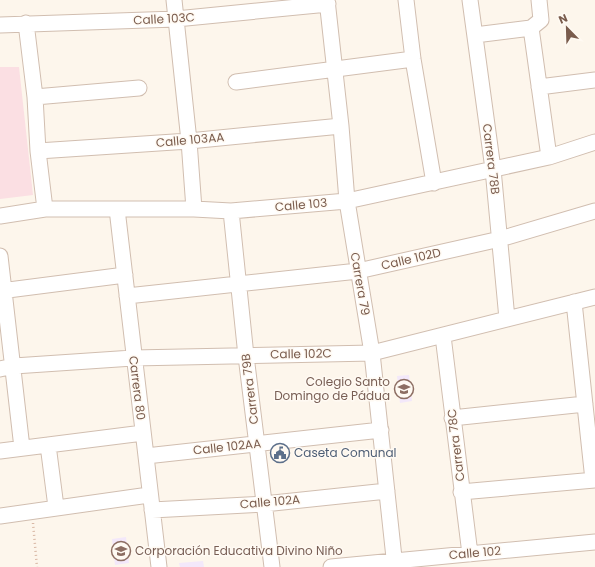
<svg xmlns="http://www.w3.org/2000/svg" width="595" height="567" font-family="Poppins,sans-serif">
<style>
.education{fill:#f3e8fa}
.medical{fill:#fbdfe3}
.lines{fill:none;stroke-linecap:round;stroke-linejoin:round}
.minor-casing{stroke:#d1beb0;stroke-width:17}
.path{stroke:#d9b8a5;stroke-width:2.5;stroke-dasharray:1 3;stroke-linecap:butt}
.minor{stroke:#fff;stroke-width:15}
.labels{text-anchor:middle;stroke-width:3;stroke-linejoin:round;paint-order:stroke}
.street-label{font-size:12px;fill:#7a5c4d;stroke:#fffaf3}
.education-label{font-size:12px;fill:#785e54;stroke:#fffaf3;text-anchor:end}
.service-label{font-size:12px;fill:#4e5e75;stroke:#fffaf3;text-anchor:start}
</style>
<rect width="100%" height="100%" fill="#fdf6ec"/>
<path class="education" d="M409,375l3,26 -12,2 -3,-27z
M126,537l3,26 -14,2 -3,-26z
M203,561l1,6h-24l-1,-4z"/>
<path class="medical" d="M0,67h19l14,128 -33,4z"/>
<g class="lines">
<g class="minor-casing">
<path id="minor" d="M174,0l15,141 5,68
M327,0l14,126 6,75 25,152 23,214
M406,0l7,59 21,124
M470,0l23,169 14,150
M539,0l2,20 -10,8 18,129
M26,23l9,74 3,54 7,58
M0,25l176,-6 152,-15
M475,35l56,-7
M236,82l177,-23
M539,87l56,-7
M35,97l104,-9
M38,151l151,-10 152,-15
M117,209l42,358
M231,211l15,145 26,211
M0,216l45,-7h149l37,2 116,-10 202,-44 46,-15
M0,256l22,192
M0,291l125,-16
M127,296l231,-25 142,-32 95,-28
M574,302l19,178
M443,336l27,218
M0,369l14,-3 119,-8 239,-5 223,-56
M452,418l133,-14
M48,445l8,62
M0,451l143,-18
M146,456l235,-26
M461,492l134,-12
M152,510l112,-6 123,-13
M0,516l149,-21
M331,567l264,-25"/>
</g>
<path class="path" d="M33,523l4,44"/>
<use href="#minor" class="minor"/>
</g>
<defs>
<g id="school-ring" transform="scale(1)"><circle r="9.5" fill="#fffaf3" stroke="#8d6e63" stroke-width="1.5"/><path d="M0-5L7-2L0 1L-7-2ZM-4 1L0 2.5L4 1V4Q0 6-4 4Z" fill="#8d6e63"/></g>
<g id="civic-ring" transform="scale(1)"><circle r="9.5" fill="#fffaf3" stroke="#5c6f8a" stroke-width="1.5"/><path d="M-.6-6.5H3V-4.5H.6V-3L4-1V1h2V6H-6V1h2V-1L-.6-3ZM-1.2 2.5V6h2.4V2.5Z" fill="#5c6f8a"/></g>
</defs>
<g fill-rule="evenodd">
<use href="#school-ring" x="404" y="389"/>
<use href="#civic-ring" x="280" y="453"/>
<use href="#school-ring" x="121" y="551"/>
</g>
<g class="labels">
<g class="street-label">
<text transform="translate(164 19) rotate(-3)" y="4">Calle 103C</text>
<text transform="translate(190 140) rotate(-5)" y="4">Calle 103AA</text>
<text transform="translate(491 159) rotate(83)" y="4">Carrera 78B</text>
<text transform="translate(301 205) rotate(-5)" y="4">Calle 103</text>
<text transform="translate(411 259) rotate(-13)" y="4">Calle 102D</text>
<text transform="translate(360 284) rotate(80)" y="4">Carrera 79</text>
<text transform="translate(301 354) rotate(-1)" y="4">Calle 102C</text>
<text transform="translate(137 388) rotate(83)" y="4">Carrera 80</text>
<text transform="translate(250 389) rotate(-97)" y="4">Carrera 79B</text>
<text transform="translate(456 445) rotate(-97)" y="4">Carrera 78C</text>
<text transform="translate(227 447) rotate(-6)" y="4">Calle 102AA</text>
<text transform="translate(270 502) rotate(-5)" y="4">Calle 102A</text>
<text transform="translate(475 553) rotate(-5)" y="4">Calle 102</text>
</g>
<g class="education-label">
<text x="390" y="386">Colegio Santo<tspan x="390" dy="14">Domingo de Pádua</tspan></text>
<text x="135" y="555" text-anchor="start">Corporación Educativa Divino Niño</text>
</g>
<g class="service-label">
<text x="294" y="457">Caseta Comunal</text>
</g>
</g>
<g transform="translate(567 28) rotate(337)" stroke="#fffaf3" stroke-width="3" paint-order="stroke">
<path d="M0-3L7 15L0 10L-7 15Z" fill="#7a5c4d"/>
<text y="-6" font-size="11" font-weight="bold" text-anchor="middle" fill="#7a5c4d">N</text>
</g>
</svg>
